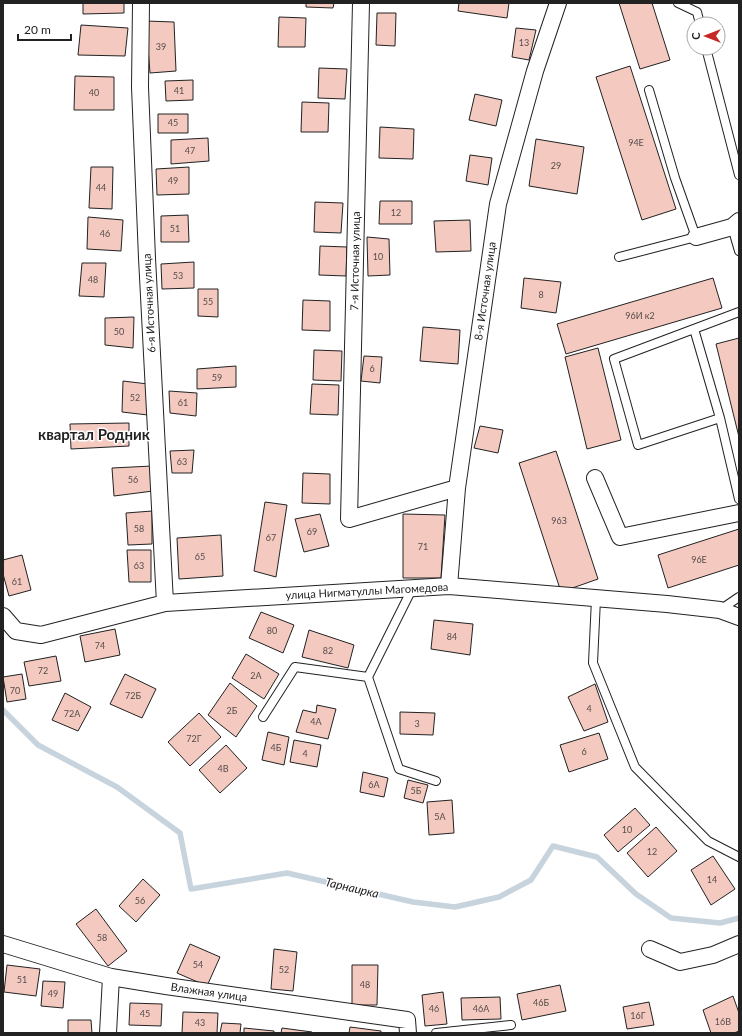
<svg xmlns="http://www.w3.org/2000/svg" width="742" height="1036" font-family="Lato,sans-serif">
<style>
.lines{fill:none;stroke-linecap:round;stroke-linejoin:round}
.stream{stroke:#c7d3dd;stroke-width:5.5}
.building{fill:#f3c9c0;stroke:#222}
.service-casing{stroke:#222;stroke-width:10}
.minor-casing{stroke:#222;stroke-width:18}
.service{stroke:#fff;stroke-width:8}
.minor{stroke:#fff;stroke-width:16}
.labels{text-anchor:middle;stroke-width:3;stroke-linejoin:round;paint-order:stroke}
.number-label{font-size:9px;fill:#564c4a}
.street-label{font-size:11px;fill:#222;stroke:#fff}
.water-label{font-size:12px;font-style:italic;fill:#222;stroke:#fff}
.district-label{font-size:15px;font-weight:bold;fill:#222;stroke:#fff}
</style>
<rect width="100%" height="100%" fill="#fff"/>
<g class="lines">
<path class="stream" d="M3,710l35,35 79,42 63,46 11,56 96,-16 126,29 42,5 44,-10 32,-17 22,-34 44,11 39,37 35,24 49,5 19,-5"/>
</g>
<path class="building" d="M83,3h41v10l-41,1z
M306,3h28l-1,5 -27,-1z
M459,3h50l-2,15 -49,-7z
M619,3h33l18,57 -30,9z
M377,13h19l-1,33 -19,-1z
M279,17l27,1 -1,29h-27z
M146,21l28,1 2,49 -26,2z
M81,25l47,3 -3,28 -47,-1z
M516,28l20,2 -7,30 -17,-3z
M630,66l46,143 -34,11 -46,-143z
M319,68l28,1 -2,30 -27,-1z
M75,76l39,1v33h-40z
M193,80v20l-27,1 -1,-20z
M475,94l27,6 -6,26 -27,-6z
M302,102l27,1 -1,29h-27z
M158,114h30v19h-30z
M380,127l34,2 -1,30 -34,-1z
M208,138l1,23 -38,3v-24z
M536,139l48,8 -7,47 -48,-8z
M470,155l22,3 -4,27 -22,-4z
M91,167h22l-1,42 -23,-1z
M189,167v27l-32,1 -1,-26z
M380,201h32v23h-33z
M315,202l28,1 -2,30 -27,-1z
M188,215l1,27h-28v-26z
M88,217l35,3 -2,31 -34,-2z
M470,220l1,31 -35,1 -2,-31z
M367,237l22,2 1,36 -22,1z
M320,246l27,1 -1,29 -27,-1z
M194,262v26l-32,1 -1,-25z
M82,263h24l-2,34 -25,-1z
M524,278l37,4 -5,31 -35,-5z
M713,278l9,30 -156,46 -9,-30z
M198,289h20v28l-20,-1z
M303,300l27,1v30l-28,-1z
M134,317l-1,31 -28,-3v-27z
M423,327l37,3 -2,34 -38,-3z
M739,338v99l-23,-93z
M598,348l23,92 -34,9 -22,-92z
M314,350l28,1 -1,30 -28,-1z
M364,356l18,1 -2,26 -19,-2z
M236,366v21l-39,2v-20z
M123,381l25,3v31l-26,-3z
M312,384l27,1 -1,30 -28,-1z
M169,391l28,2 -1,23 -26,-3z
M129,423v23l-58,3 -1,-25z
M480,426l23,4 -5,23 -24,-5z
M194,450l-2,23h-20l-2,-22z
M556,451l42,128 -37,13 -42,-129z
M152,466l1,25 -39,5 -2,-28z
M303,473l27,1v30l-28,-1z
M265,502l22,3 -11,72 -22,-6z
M152,511v33l-24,1 -2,-32z
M320,514l9,32 -25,6 -9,-33z
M403,514l42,1 -4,63h-38z
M739,529v36l-71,23 -10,-33z
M221,535l2,41 -44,3 -2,-41z
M127,550h24v32h-22z
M22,555l9,35 -22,6 -6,-22v-14z
M261,612l33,13 -11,28 -34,-15z
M434,620l39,4 -3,31 -39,-6z
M115,629l5,26 -35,7 -5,-26z
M309,630l45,15 -6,23 -46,-11z
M246,654l33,20 -15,25 -32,-21z
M56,656l5,25 -32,5 -5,-24z
M22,674l4,25 -19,3 -4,-25z
M125,674l31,15 -14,29 -32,-14z
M230,683l27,23 -21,31 -28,-22z
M595,684l13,38 -24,9 -16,-34z
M65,693l26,14 -13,24 -26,-11z
M317,705l19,4 -8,30 -32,-7 7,-22 13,3z
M400,712l35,1 -2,22 -33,-1z
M199,713l22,24 -31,29 -22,-24z
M268,732l21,5 -5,28 -22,-5z
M599,733l9,26 -39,13 -9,-27z
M294,740l27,5 -4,22 -27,-5z
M226,745l21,23 -27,25 -21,-23z
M363,772l25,6 -4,19 -24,-5z
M408,780l20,5 -5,18 -19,-5z
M452,800l2,33 -25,2 -2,-33z
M635,808l15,17 -32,27 -14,-17z
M656,827l21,24 -29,26 -21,-24z
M713,856l22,33 -24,16 -20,-35z
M143,879l17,16 -24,27 -17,-16z
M96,909l31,42 -19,15 -32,-42z
M190,944l30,13 -13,29 -30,-13z
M274,949l23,3 -4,39 -22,-2z
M7,965l33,4 -4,27 -32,-4z
M352,965h26l-1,40h-25z
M43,981l22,1 -2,26 -22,-2z
M560,985l6,26 -44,9 -5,-26z
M443,992l4,32 -22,2 -3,-31z
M733,996l6,17v18l-5,2h-23l-8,-23z
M500,997l1,22 -39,1 -1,-22z
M649,1002l5,23 -27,4 -4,-22z
M130,1003l32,1 -1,22 -32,-1z
M183,1012l35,1 -1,20h-35z
M68,1020h23l1,13h-24z
M222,1023l19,1 -1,9h-20z
M350,1027l31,4v2h-32z
M244,1028l30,3v2h-30z
M282,1028l30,4v1h-31z"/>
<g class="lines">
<g class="service-casing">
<path id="service" d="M678,3l19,9 3,12
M706,48l33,127
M732,227l7,24
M619,257l77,-20 -21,-59 -26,-88
M694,329l26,89 19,81
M720,418l-82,27 -24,-86 125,-47
M596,599l-3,64 42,104 73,74 31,16
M720,610l19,-13
M368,677l31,92 37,12
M263,717l32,-50 73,10 44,-88
M436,1033l75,-8"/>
</g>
<g class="minor-casing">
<path id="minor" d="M141,3l-1,84 7,171 18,345
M361,3l-12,516 108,-31
M696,237l36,-10 7,-6
M595,478l25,59 119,-24
M449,586l8,-98 41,-284 37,-133 23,-68
M3,616l13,15 25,4 124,-32 284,-17 218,18 53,6 19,7
M3,944l108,33 55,9 241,34 1,13
M650,949l30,13 33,-7 26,-11
M108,1033l3,-56"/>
</g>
<use href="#service" class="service"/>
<use href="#minor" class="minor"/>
</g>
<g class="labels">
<g class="number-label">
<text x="524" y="46">13</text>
<text x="161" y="50">39</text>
<text x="179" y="94">41</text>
<text x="94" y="96">40</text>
<text x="173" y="126">45</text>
<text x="636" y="146">94Е</text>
<text x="190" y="154">47</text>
<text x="556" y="169">29</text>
<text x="173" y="184">49</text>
<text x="101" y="191">44</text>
<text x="396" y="216">12</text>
<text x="175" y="232">51</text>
<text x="105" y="237">46</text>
<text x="378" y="260">10</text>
<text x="178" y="279">53</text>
<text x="93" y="283">48</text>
<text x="541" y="298">8</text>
<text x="208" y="305">55</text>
<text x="640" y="319">96И к2</text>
<text x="119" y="335">50</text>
<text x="372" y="372">6</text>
<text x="217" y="381">59</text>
<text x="135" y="401">52</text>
<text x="183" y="406">61</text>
<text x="182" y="465">63</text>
<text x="133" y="483">56</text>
<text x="559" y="524">96З</text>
<text x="139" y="532">58</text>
<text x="312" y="535">69</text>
<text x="271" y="541">67</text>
<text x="423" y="550">71</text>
<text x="200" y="560">65</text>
<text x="699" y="563">96Е</text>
<text x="139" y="569">63</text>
<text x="17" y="585">61</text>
<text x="272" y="634">80</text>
<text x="452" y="640">84</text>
<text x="100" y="649">74</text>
<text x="328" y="654">82</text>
<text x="43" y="674">72</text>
<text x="256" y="679">2А</text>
<text x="15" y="694">70</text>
<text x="133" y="699">72Б</text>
<text x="589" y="712">4</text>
<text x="232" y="714">2Б</text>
<text x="72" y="717">72А</text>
<text x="316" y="725">4А</text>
<text x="417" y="727">3</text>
<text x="194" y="742">72Г</text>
<text x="276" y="751">4Б</text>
<text x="584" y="755">6</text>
<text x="305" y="757">4</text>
<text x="223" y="772">4В</text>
<text x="374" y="788">6А</text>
<text x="416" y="794">5Б</text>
<text x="440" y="820">5А</text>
<text x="627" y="833">10</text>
<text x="652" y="855">12</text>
<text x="712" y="883">14</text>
<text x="140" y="904">56</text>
<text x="102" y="941">58</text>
<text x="198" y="968">54</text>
<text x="284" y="973">52</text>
<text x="22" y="983">51</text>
<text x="365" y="988">48</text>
<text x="53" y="997">49</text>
<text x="541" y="1006">46Б</text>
<text x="434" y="1012">46</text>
<text x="481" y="1012">46А</text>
<text x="145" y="1017">45</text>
<text x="638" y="1019">16Г</text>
<text x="723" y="1025">16В</text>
<text x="200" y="1026">43</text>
</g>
<g class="street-label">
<text transform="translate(355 261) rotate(-89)" y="4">7-я Источная улица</text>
<text transform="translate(485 291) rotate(-82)" y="4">8-я Источная улица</text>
<text transform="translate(149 303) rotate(-93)" y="4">6-я Источная улица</text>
<text transform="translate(367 591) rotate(-3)" y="4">улица Нигматуллы Магомедова</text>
<text transform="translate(209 992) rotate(8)" y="4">Влажная улица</text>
</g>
<g class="water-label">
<text transform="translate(352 888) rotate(13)" y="4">Тарнаирка</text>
</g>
<g class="district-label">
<text x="94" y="440">квартал Родник</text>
</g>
</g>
<rect width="742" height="1036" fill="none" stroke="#222222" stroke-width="8"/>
<g transform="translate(706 36) rotate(270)"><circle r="19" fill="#ffffff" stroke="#a7a7a7"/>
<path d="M0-3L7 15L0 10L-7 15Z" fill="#c62828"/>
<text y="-6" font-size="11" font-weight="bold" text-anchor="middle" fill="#222222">С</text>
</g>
<path d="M18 34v6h53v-6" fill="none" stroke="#222222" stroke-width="2"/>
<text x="24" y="34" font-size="12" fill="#222222" stroke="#ffffff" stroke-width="3" paint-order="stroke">20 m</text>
</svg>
